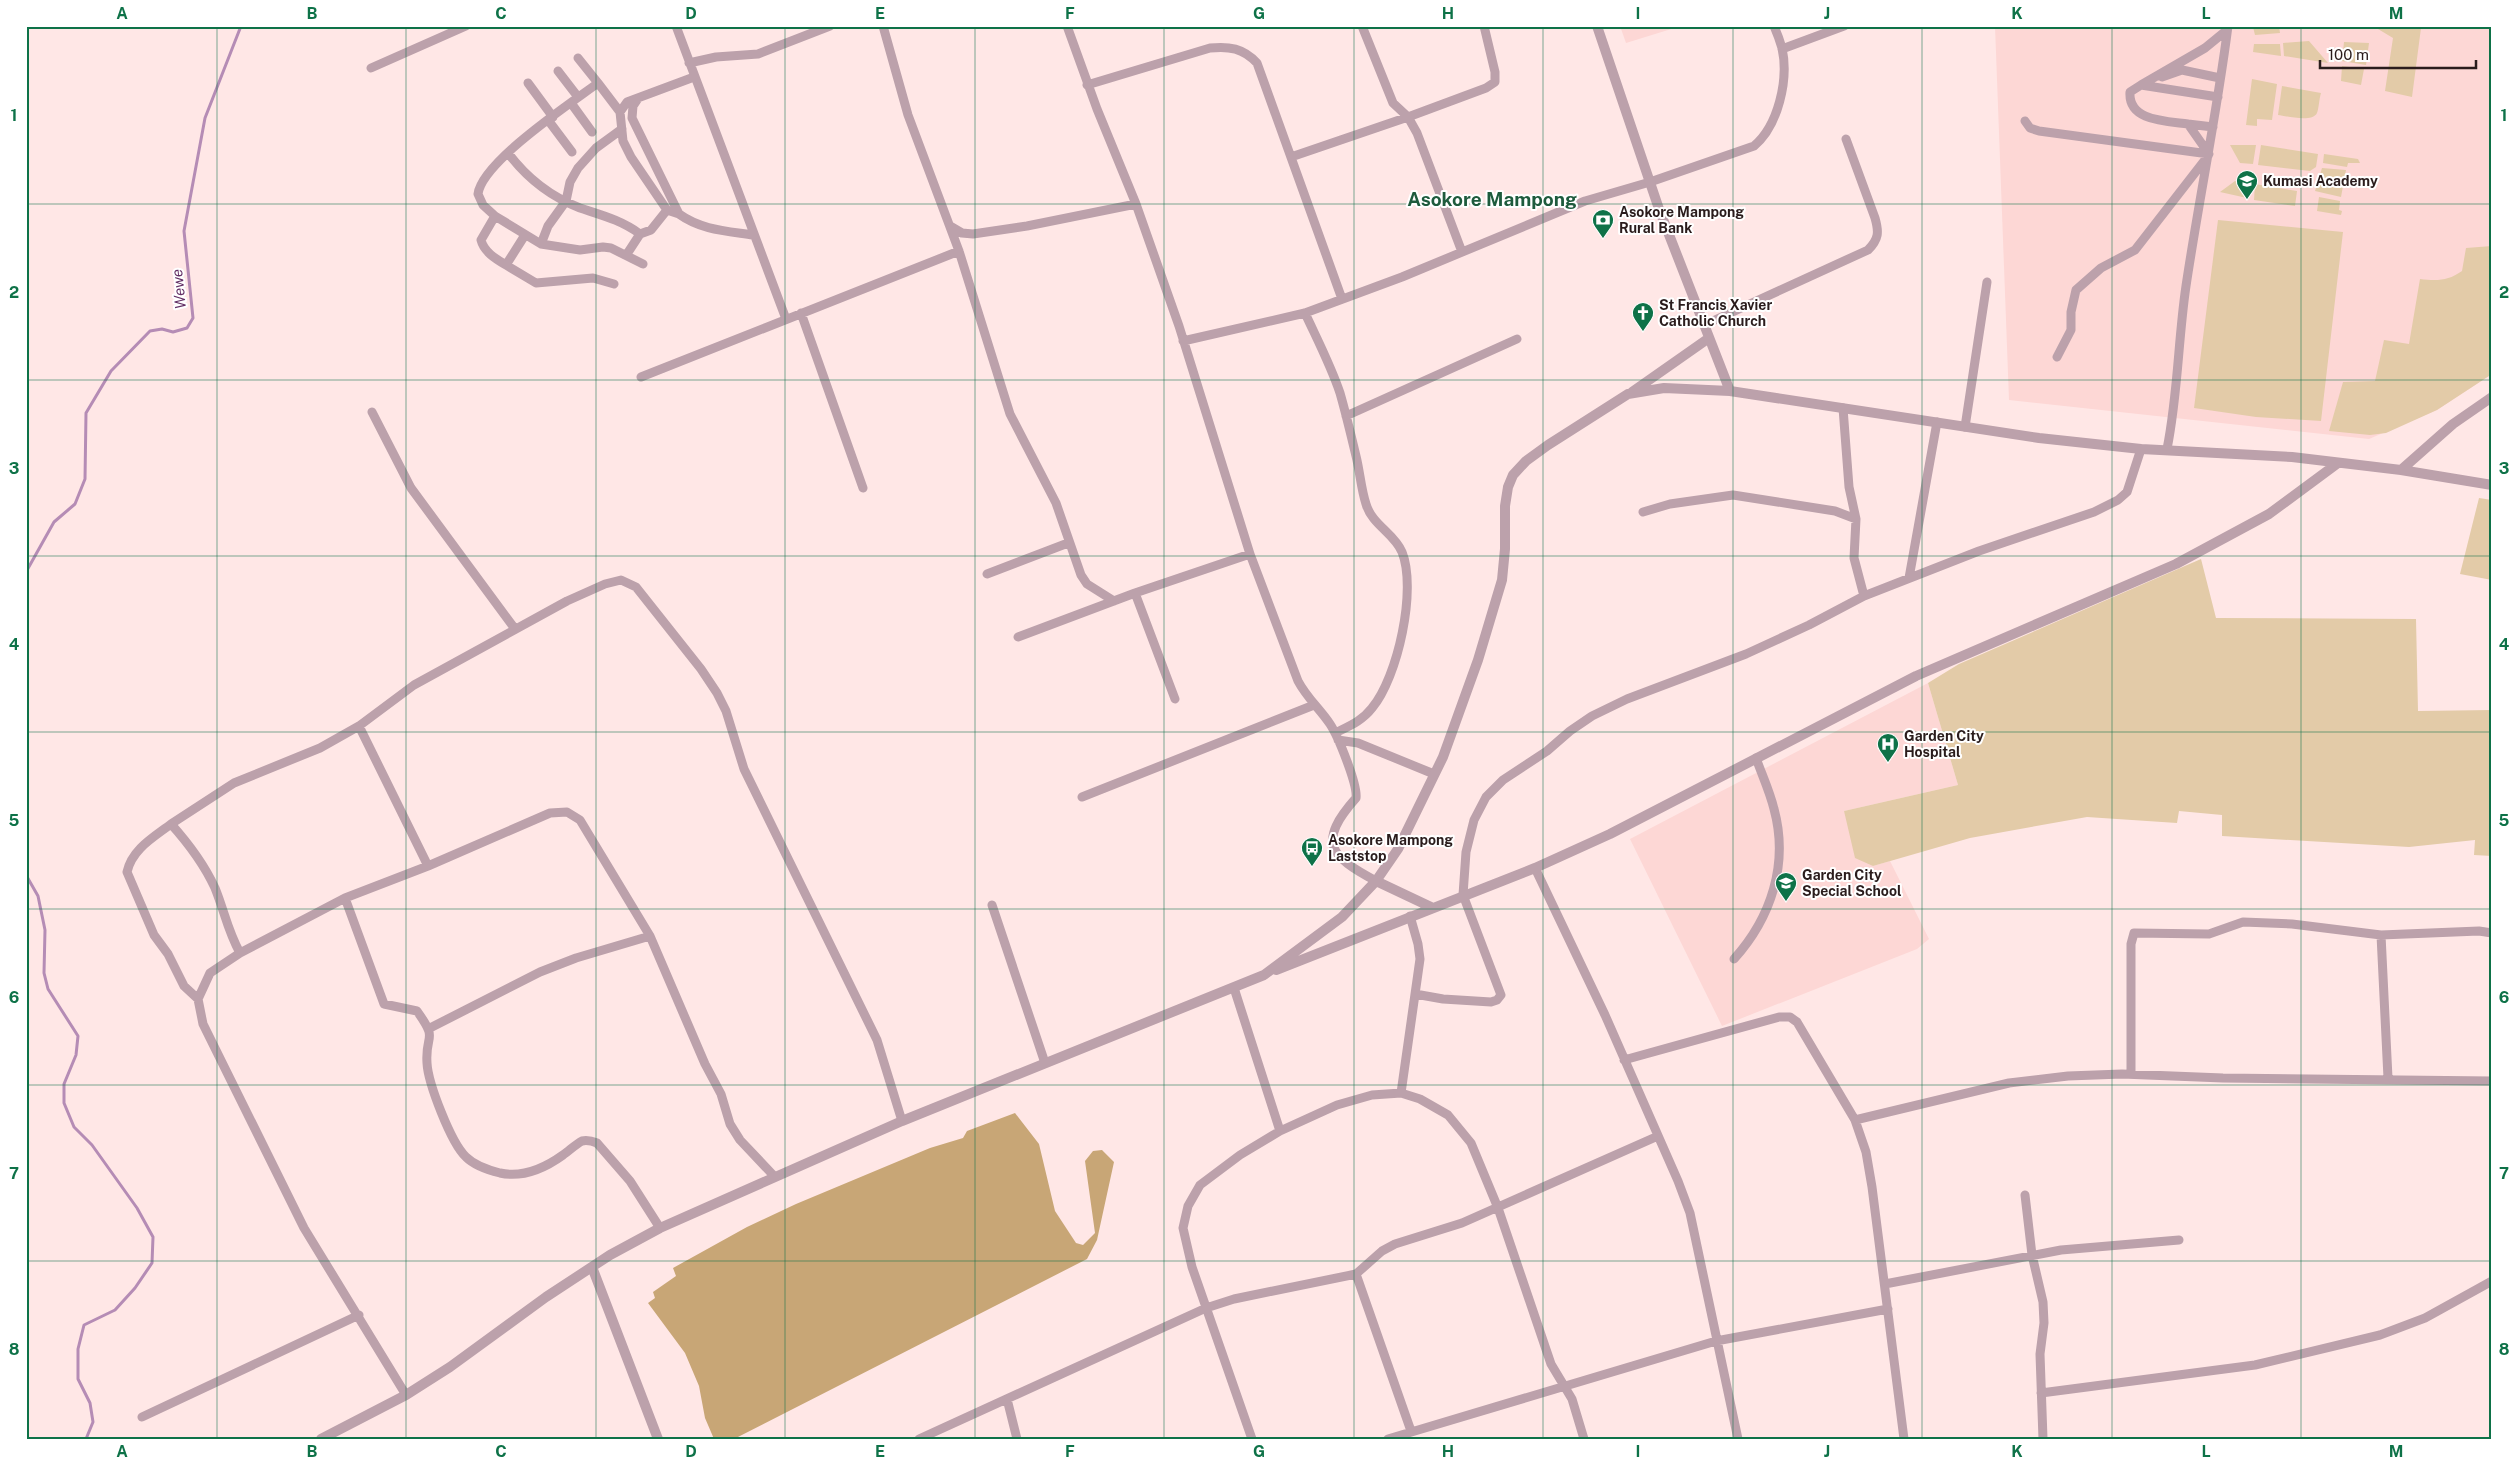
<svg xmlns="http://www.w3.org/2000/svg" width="2518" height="1465" font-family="'Public Sans',sans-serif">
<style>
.built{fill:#fdd7d5}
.green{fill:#e3cba8}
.forest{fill:#c8a676}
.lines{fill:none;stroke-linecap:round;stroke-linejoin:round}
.stream{stroke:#b58cb5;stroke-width:3}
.minor{stroke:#bca1ab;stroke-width:9}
.tertiary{stroke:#bca1ab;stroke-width:10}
.grid{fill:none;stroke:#0e7248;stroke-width:1;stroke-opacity:0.55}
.labels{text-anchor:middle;stroke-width:4;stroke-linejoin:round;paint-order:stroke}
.poi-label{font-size:14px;font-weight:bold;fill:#2a1c1c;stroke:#fff;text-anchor:start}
.water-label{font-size:15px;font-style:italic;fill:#632f65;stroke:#fff}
.district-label{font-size:19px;font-weight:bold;fill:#1e5b3d;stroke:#fff}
.neatline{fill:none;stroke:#0e7248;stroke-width:2}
.grid-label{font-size:16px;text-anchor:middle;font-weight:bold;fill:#0e7248}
</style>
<rect width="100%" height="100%" fill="#ffe7e6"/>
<path class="built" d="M1620,26h61l-55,17z
M1995,26h497v348l-55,36 -68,29 -360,-39z
M1928,683l30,102 -114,26 29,55 17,-5 39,78 -12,10 -195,77 -92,-187z"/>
<path class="green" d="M2258,26h21l1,7 -25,2 -2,-8z
M2380,26l41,2 -9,69 -27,-6 8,-53 -15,-9z
M2309,41l19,22 -44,-7 -1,-13z
M2344,42l25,1 -3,22 -24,-4z
M2254,44h26l1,12 -28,-4z
M2342,66l22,3 -3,16 -20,-4z
M2252,79l25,5 -5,36 -15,-1v7l-11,-1z
M2282,86l39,7c-2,6 -2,15 -4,20 -5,10 -30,3 -39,2z
M2230,145h26l-3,19 -13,-1z
M2261,145l57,9 -2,13 -6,4 -52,-6z
M2324,154l34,5 2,4h-12l-1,4 -24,-4z
M2322,168l24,2 -5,27 -26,-6z
M2235,181l14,2 -2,15 -27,-6z
M2255,184l42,7 -2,15 -41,-6z
M2319,197l21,4 -1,9 3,1 -1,4 -24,-4z
M2218,220l125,12 -22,189 -65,-4 -62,-9z
M2492,246v128l-55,36 -51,23 -16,2 -41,-4 14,-49 32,-1 9,-41 25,4 11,-65c17,2 28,2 42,-8l4,-23z
M2479,498l13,2v80l-32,-6z
M2201,559l15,59 200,1 2,92 74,-1v146l-18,-1 1,-15 -66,7 -187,-11v-21l-43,-4 -2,12 -90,-6 -117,21 -97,28 -18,-8 -11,-47 114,-26 -30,-102 31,-19z"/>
<path class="forest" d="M1015,1113l24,31 16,67 21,32 7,2 12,-12 -10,-72 8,-10 9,-1 12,12 -17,78 -10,19 -353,180h-20l-9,-21 -6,-32 -14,-33 -37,-50 7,-5 -2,-6 23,-16 -3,-8 74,-41 49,-23 134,-56 33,-10 4,-7z"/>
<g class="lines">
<path class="stream" d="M26,572l28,-50 21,-18 10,-25 1,-66 25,-42 39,-40 12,-2 11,3 14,-4 6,-10 -9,-87 21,-113 36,-92
M26,875l12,21 7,34 -1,43 4,16 30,47 -2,19 -12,29v19l10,24 18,18 45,63 16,29 -1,26 -17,25 -20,22 -31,15 -6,24v30l12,24 3,19 -7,17"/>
<path class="minor" d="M676,26l110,293
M883,26l25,89 51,136 51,163 46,89 25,72 6,9 27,17
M1067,26l30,83 39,95 43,122 71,228 48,127c9,17 22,28 32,43 8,12 28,61 26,74 -39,44 -27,58 20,83
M1362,26l31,77 15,14 9,16 45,119
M1782,49l62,-23
M578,58l20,25
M689,63l27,-6 42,-3 72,-28
M371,68l95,-42
M558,71l20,26
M2162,77l20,-7 38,8
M528,83l25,34
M1087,85l123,-37c19,-2 33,0 47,15l85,236
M2141,85l64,-37 22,-18
M637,100l-4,6 -1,12 47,96c22,16 48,17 74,21
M571,103l21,29
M620,112l-22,-29c-27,20 -116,79 -120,111l5,11 12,11 46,28 39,6 23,-3 8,1 32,16
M548,120l24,32
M2025,121l5,7 9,3 170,23 -21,-30c-23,-3 -60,-3 -58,-32l11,-7 77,12
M2188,124l25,3
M508,153c18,24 43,44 72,55 21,7 41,12 60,26l11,-4 16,-20
M1291,157l117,-40 78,-29 9,-6v-10l-11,-46
M679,214l-12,-4 -36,-53 -8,-16 -3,-29 7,-10 67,-25
M495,216l-14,24c3,12 15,19 25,25l19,-30
M950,226l12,7 11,1 54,-8 109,-22
M541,244l7,-18 18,-25 4,-19 8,-14 18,-20 26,-19
M627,254l13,-20
M506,265l30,18 57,-5 21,6
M801,313l62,175
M1305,313c12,26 26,53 35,80 6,21 11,42 16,63 4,16 5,33 10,48 6,21 28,29 36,48 15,37 -4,125 -30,156 -10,13 -23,18 -37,25
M1704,325l164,-75c11,-11 11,-18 7,-32l-29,-79
M1183,341l122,-28 97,-36 183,-76 65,-19 104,-36c24,-20 35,-66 28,-98 -2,-7 -5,-15 -8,-22
M2057,357l14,-27v-18l5,-22 25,-22 34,-18 73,-94
M641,377l318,-126
M1843,408l6,79 7,32 -2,39 10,38
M372,412l39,76 104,141
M1346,416l171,-77
M1965,427l22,-145
M2167,449c11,-54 11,-109 19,-163 13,-87 31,-173 42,-260
M1643,512l27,-8 63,-9 102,16 21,8
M987,574l81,-31
M1909,578l28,-156
M1135,593l40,106
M1018,637l117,-44 115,-39
M359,726l69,140
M1338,740l20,3 76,31
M1082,797l232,-92
M171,824c-17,13 -39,25 -44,48l27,63 14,19 16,32 14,13
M1535,868l70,147 73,166 12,32 48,226
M345,898l39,106 33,7c22,31 8,21 10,52 1,20 24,80 39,94 9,9 22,13 34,16 23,5 45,-5 63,-18 6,-4 13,-11 19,-14 5,-1 10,0 15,2l33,38 30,47
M992,905l53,158
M2381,935l7,143
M240,953c-12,-21 -16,-43 -25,-65 -11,-24 -27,-45 -44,-64l63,-41 86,-35 39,-22 55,-41 153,-84 38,-17 16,-4 15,7 65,82 16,24 9,18 18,58 133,271 25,81
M1734,959c37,-41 55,-95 40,-150 -4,-17 -12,-34 -18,-51
M1234,988l46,143
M1415,994l28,5 48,3 6,-2 4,-5 -38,-100 3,-43 8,-32 12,-23 17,-17 44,-29 23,-20 22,-15 35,-17 119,-45 63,-29 55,-29 115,-45 115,-39 24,-12 9,-8 14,-43
M430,1028l110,-56 36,-14 74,-22
M1624,1060l155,-43h11l7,5 58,98 11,32 6,35 32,252
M2131,1074v-130l3,-11 75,1 34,-12 49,2 89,11 98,-4 13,2
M1401,1093l19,-134 -2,-15 -8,-28
M1855,1120l154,-37 59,-7 54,-2 101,4 269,3
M2025,1195l7,60 11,47 1,21 -4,31 3,85
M1356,1274l55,157
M1885,1284l176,-34 118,-10
M2041,1393l214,-28 125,-30 45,-17 67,-37
M406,1395l-102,-167 -101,-204 -5,-25 12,-26 30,-20 105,-55 83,-32 122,-53 17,-1 13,8 70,116 55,128 16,30 9,30 10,16 34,36
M1007,1399l10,40
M142,1417l217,-102
M919,1439l287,-131 28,-9 122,-25 26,-23 13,-7 67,-21 196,-87
M1252,1439l-60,-172 -9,-39 5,-22 12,-21 40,-30 40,-24 57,-26 35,-10 29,-2 19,6 28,16 23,28 27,65 53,156 21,35 12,40
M1388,1439l328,-98 172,-32"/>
<path class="tertiary" d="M1597,26l62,183 71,182
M1632,392l77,-54
M2401,470l52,-46 39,-27
M1376,881l55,26
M1276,970l259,-102 75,-34 306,-158 260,-112 93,-50 69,-51
M592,1267l66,172
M321,1439l85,-44 44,-28 96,-70 64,-42 50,-27 242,-107 362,-146 78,-58 34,-36 22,-32 45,-92 35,-97 24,-80 3,-31v-43l3,-19 5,-12 13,-14 22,-16 80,-51 36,-6 66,3 309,47 102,11 151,8 109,13 91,15"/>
</g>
<path class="grid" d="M217,26v1413M406,26v1413M596,26v1413M785,26v1413M975,26v1413M1164,26v1413M1354,26v1413M1543,26v1413M1733,26v1413M1922,26v1413M2112,26v1413M2301,26v1413M26,204h2466M26,380h2466M26,556h2466M26,732h2466M26,909h2466M26,1085h2466M26,1261h2466"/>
<defs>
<g id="school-pin" transform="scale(1.125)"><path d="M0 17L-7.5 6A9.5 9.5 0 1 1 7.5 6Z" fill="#0e7248" stroke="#fff"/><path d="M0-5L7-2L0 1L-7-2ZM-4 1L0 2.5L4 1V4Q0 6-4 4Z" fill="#fff"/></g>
<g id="bank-pin" transform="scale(1.125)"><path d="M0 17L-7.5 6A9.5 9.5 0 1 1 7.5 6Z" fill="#0e7248" stroke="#fff"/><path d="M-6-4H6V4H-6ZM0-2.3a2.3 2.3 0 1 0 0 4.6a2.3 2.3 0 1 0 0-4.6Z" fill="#fff"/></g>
<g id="church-pin" transform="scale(1.125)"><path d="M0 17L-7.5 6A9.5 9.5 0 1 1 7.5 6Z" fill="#0e7248" stroke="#fff"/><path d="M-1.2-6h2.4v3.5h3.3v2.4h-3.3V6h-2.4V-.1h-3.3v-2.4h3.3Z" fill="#fff"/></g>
<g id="hospital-pin" transform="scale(1.125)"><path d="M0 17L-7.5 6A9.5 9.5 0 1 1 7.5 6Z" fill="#0e7248" stroke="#fff"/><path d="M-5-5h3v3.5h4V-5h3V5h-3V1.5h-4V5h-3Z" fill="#fff"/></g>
<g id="bus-pin" transform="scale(1.125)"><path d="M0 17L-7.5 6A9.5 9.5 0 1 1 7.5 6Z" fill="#0e7248" stroke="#fff"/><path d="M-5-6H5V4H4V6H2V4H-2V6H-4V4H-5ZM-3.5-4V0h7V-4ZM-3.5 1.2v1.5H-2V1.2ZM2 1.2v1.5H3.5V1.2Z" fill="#fff"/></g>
</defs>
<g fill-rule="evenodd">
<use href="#school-pin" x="2247" y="181"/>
<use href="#bank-pin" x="1603" y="220"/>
<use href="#church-pin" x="1643" y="313"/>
<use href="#hospital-pin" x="1888" y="744"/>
<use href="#bus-pin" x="1312" y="848"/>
<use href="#school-pin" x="1786" y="883"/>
</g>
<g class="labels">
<g class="poi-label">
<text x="2263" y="186">Kumasi Academy</text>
<text x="1619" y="217">Asokore Mampong<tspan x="1619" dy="16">Rural Bank</tspan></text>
<text x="1659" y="310">St Francis Xavier<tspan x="1659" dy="16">Catholic Church</tspan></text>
<text x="1904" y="741">Garden City<tspan x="1904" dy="16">Hospital</tspan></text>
<text x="1328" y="845">Asokore Mampong<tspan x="1328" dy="16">Laststop</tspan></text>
<text x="1802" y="880">Garden City<tspan x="1802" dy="16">Special School</tspan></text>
</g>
<g class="water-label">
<text transform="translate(179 289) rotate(-96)" y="5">Wewe</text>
</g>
<g class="district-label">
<text x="1492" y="206">Asokore Mampong</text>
</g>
</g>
<rect width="2518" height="1465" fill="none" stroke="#ffffff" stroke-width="55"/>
<path d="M2320 60v8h156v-8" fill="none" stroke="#2a1c1c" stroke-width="2.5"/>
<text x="2328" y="60" font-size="15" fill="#2a1c1c" stroke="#ffffff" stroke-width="4" paint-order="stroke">100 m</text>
<rect x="28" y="28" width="2462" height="1410" class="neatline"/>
<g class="grid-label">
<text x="122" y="19">A</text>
<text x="312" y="19">B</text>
<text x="501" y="19">C</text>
<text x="691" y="19">D</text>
<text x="880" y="19">E</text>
<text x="1070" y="19">F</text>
<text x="1259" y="19">G</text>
<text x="1448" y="19">H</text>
<text x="1638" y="19">I</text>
<text x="1827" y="19">J</text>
<text x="2017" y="19">K</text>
<text x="2206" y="19">L</text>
<text x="2396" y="19">M</text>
<text x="14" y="121">1</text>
<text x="2504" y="121">1</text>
<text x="14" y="298">2</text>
<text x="2504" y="298">2</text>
<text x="14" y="474">3</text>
<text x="2504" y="474">3</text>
<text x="14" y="650">4</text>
<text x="2504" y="650">4</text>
<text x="14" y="826">5</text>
<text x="2504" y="826">5</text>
<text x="14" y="1003">6</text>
<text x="2504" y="1003">6</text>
<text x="14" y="1179">7</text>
<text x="2504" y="1179">7</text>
<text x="14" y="1355">8</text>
<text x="2504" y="1355">8</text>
<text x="122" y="1457">A</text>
<text x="312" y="1457">B</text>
<text x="501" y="1457">C</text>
<text x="691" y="1457">D</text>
<text x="880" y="1457">E</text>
<text x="1070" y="1457">F</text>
<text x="1259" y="1457">G</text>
<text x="1448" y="1457">H</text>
<text x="1638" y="1457">I</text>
<text x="1827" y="1457">J</text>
<text x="2017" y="1457">K</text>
<text x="2206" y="1457">L</text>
<text x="2396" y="1457">M</text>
</g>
</svg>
